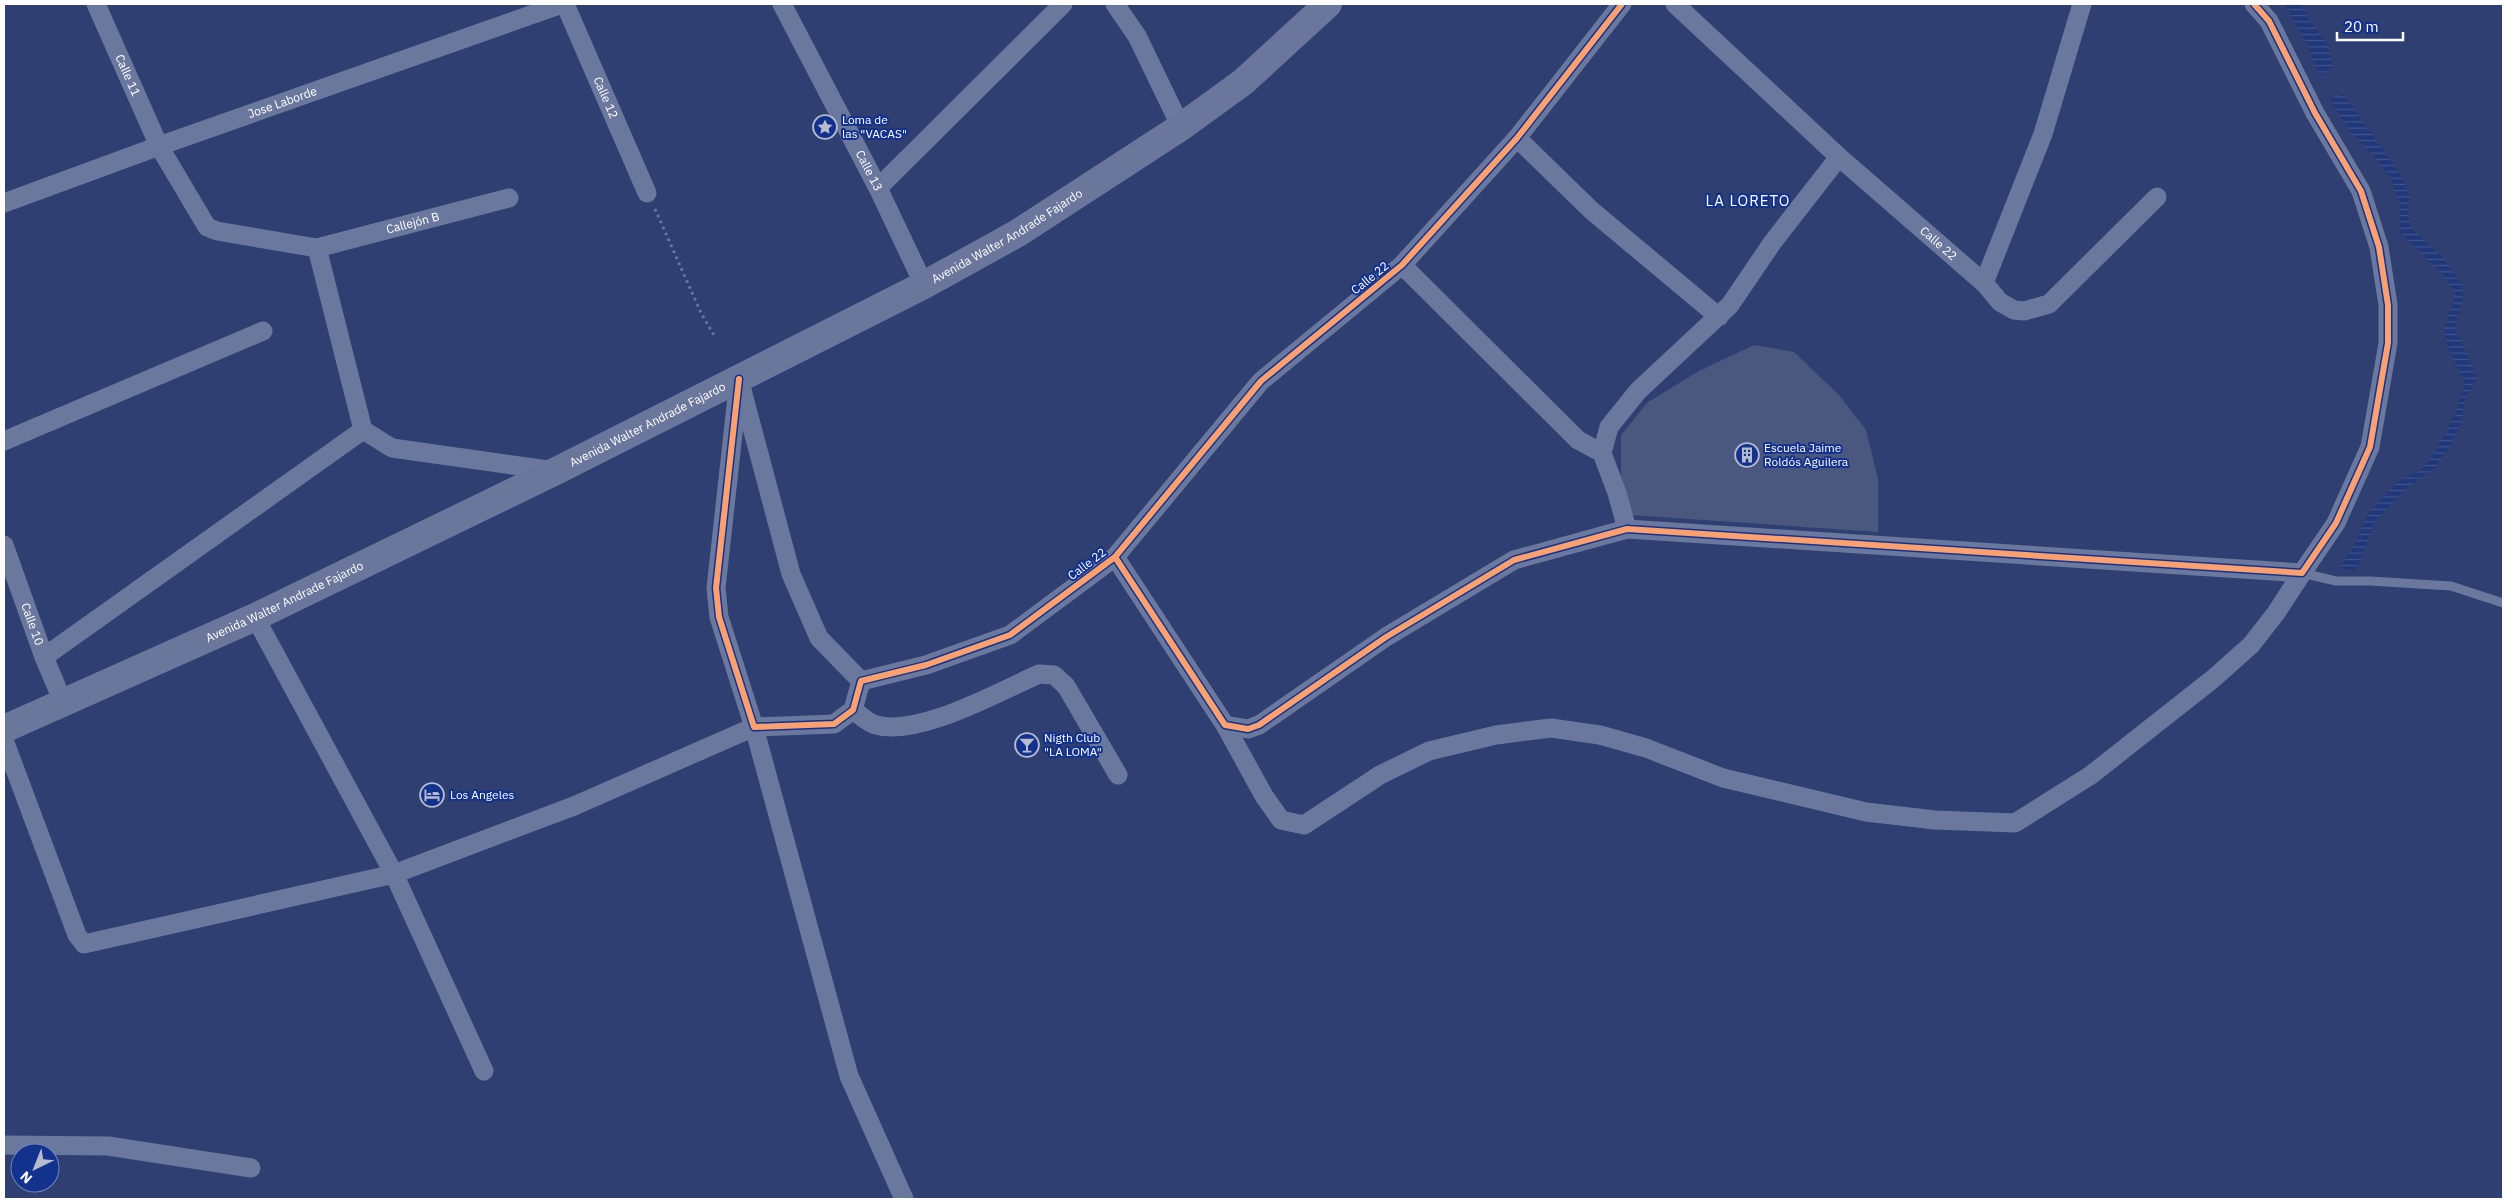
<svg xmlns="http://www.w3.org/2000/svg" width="2507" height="1203" font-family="'IBM Plex Sans',sans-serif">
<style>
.water{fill:url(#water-rules)}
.building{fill:#4a577f}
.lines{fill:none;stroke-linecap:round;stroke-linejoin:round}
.path{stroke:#6b789e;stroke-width:3;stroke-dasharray:2.5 4;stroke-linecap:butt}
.service{stroke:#6b789e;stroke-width:9}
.minor{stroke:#6b789e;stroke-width:19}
.primary{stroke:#6b769c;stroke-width:28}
.cycleway-casing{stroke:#13328d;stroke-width:9}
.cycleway{stroke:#fca06f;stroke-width:6}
.labels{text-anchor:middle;stroke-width:4;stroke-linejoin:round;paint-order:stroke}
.street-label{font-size:12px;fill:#fff;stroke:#13328d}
.poi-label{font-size:12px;fill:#fff;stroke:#13328d;text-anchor:start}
.quarter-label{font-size:15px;letter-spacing:1px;fill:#fff;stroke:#13328d}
</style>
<defs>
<pattern id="water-rules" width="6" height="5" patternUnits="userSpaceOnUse" patternTransform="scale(1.25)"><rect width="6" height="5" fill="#203779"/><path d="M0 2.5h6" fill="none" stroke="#41558d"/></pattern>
</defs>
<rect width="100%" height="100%" fill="#2f3f71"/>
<path class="water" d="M2285,4h16l8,16 19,25 5,23 -13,8 -14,-33z
M2343,94l57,80 10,22 -2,18 3,14 31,29 19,26 2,15 -8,29 22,50 -13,24 -2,21 -15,29 -15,20 -26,17 -32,35 -8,23 -11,24 -16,-1 16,-25 11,-26 13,-17 20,-20 22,-11 13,-17 20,-36 11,-33 -18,-38 -3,-17 12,-35 -13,-19 -43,-43v-28l-10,-27 -17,-22 -21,-21 -23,-35z"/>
<path class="building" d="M1754,345l40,7 45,43 27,35 12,49v53l-248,-17 -9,-40v-40l27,-33 51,-31z"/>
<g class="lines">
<path class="path" d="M655,209l46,104 14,24"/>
<path class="service" d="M2302,573l34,8h34l81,5 52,17"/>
<g class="minor">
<path id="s1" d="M96,4l63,142 48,81 10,4 100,17 46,182 29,18 163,23"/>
<path id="s2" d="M565,4l82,189"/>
<path id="s3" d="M782,4l96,184 46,97"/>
<path d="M1115,4l22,32 44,91"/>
<path id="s4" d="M1675,4l164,153 145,126 59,-149 39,-130"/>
<path d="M1517,138l74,72 128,107"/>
<path d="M878,188l185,-184"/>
<path id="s5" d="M4,203l155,-57 403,-142"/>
<path id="s6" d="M317,248l192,-50"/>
<path d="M1402,265l176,175 24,13 15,40 10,36"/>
<path d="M1984,283l16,19 14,8 10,1 25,-7 108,-107"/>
<path d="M739,379l-23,209 3,29 35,110 80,-3 19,-14 8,-29 65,-16 84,-30 105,-78 146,-176 141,-116 115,-127 105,-134"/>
<path d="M742,390l49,184 28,64 42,43"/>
<path d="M4,441l259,-110"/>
<path d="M1602,453l7,-26 29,-36 92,-86 42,-62 67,-86"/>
<path id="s7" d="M4,545l40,112 19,45"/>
<path d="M1115,557l110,168 23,4 11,-4 127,-88 128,-77 113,-31 675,44 34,-50 34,-76 18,-104v-38l-9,-58 -18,-56 -46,-78 -46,-92 -15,-17"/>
<path d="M255,617l139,257 180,-68 180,-79 95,349 55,123"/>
<path d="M44,657l319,-227"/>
<path d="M853,710c7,5 15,13 23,15 43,12 122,-33 163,-51l15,1 12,11 52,89"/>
<path d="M1225,725l39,71 17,24 23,5 76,-50 49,-24 67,-16 55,-7 49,7 46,13 77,30 143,34 69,8 80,3 76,-48 123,-97 37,-33 25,-32 26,-40"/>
<path d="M4,740l73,195 7,9 310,-70 90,197"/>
<path d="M4,1145l104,1 143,22"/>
</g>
<path class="primary" id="s8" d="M4,729l251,-112 301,-146 368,-186 94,-52 163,-106 62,-45 85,-78"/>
<g class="cycleway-casing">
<path id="cycleway" d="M739,379l-23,209 3,29 35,110 80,-3 19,-14 8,-29 65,-16 84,-30 105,-78 146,-176 141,-116 115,-127 105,-134
M1115,557l110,168 23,4 11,-4 127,-88 128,-77 113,-31 675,44 34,-50 34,-76 18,-104v-38l-9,-58 -18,-56 -46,-78 -46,-92 -15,-17"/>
</g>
<use href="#cycleway" class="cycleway"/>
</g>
<defs>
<g id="sight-ring" transform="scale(1.25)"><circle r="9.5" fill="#13328d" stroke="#b6bccd" stroke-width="1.5"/><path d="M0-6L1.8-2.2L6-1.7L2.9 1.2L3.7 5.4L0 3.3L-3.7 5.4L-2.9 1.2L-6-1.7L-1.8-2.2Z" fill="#b6bccd"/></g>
<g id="building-ring" transform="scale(1.25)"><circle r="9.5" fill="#13328d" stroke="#b6bccd" stroke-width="1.5"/><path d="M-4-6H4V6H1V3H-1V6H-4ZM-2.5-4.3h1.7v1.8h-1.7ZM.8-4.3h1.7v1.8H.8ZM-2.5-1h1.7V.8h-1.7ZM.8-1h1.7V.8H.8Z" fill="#b6bccd"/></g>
<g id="bar-ring" transform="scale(1.25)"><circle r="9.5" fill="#13328d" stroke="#b6bccd" stroke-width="1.5"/><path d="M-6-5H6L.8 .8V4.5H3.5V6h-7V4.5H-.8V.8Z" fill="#b6bccd"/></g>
<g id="hotel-ring" transform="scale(1.25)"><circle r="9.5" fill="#13328d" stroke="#b6bccd" stroke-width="1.5"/><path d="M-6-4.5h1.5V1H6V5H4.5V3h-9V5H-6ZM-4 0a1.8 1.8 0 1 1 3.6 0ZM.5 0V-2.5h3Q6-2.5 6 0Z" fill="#b6bccd"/></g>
</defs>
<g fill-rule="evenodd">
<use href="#sight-ring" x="825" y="127"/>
<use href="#building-ring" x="1747" y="455"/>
<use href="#bar-ring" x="1027" y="745"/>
<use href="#hotel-ring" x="432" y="795"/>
</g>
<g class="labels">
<g class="street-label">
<text dy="4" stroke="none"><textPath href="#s1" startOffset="78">Calle 11</textPath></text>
<text dy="4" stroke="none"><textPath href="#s2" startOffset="102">Calle 12</textPath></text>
<text dy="4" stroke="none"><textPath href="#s5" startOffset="296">Jose Laborde</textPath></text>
<text dy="4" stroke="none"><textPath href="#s3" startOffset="188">Calle 13</textPath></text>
<text dy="4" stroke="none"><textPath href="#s6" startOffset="99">Callejón B</textPath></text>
<text dy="4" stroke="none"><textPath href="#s8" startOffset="1118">Avenida Walter Andrade Fajardo</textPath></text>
<text dy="4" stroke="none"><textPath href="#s4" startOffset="356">Calle 22</textPath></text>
<text transform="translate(1370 278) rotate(-39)" y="4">Calle 22</text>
<text dy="4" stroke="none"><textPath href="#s8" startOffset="712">Avenida Walter Andrade Fajardo</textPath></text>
<text transform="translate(1087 564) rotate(-37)" y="4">Calle 22</text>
<text dy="4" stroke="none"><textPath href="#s8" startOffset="308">Avenida Walter Andrade Fajardo</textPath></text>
<text dy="4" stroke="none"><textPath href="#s7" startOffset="84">Calle 10</textPath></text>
</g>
<g class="poi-label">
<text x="842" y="124">Loma de<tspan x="842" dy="14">las "VACAS"</tspan></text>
<text x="1764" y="452">Escuela Jaime<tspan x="1764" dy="14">Roldós Aguilera</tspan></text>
<text x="1044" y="742">Nigth Club<tspan x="1044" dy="14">"LA LOMA"</tspan></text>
<text x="450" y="799">Los Angeles</text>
</g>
<g class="quarter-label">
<text x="1748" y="206">LA LORETO</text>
</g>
</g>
<rect width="2507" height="1203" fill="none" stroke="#ffffff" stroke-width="10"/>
<g transform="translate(35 1168) rotate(223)"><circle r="24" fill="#13328d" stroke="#7184bb"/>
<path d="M0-4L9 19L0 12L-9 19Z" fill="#b6bccd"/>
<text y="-8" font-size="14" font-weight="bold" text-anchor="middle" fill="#ffffff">N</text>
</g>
<path d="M2337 32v8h66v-8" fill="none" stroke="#ffffff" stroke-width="2.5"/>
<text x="2344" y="32" font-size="15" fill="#ffffff" stroke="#13328d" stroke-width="4" paint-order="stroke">20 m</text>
</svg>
